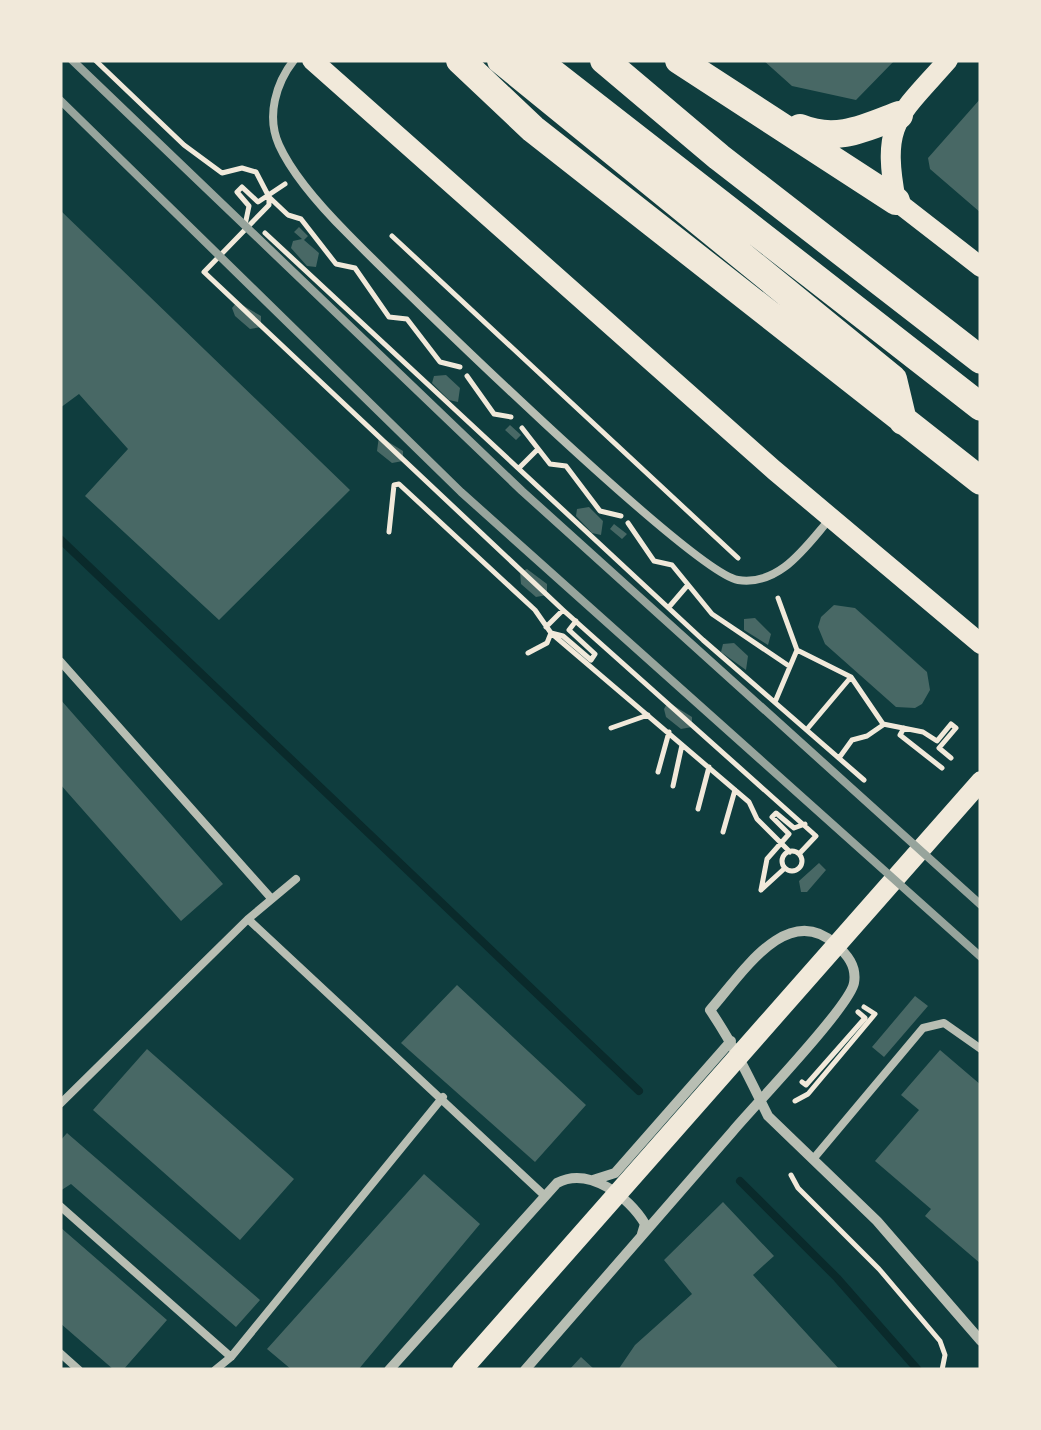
<svg xmlns="http://www.w3.org/2000/svg" width="1041" height="1430" font-family="Montserrat,sans-serif">
<style>
.lines{fill:none;stroke-linecap:round;stroke-linejoin:round}
.stream{stroke:#0a2a2b;stroke-width:8}
.building{fill:#486865}
.path{stroke:#f1e9da;stroke-width:5}
.service{stroke:#b8beb3;stroke-width:8}
.minor{stroke:#b8beb3;stroke-width:10}
.secondary{stroke:#f1e9da;stroke-width:20}
.motorway{stroke:#f1e9da;stroke-width:28}
.rail{stroke:#97a49c;stroke-width:8}
</style>
<rect width="100%" height="100%" fill="#0f3d3e"/>
<g class="lines">
<path class="stream" d="M60,539l579,552
M740,1181l97,97 81,92"/>
</g>
<path class="building" d="M763,60h132l-39,40 -64,-14z
M981,98v115l-51,-44 -2,-11z
M60,210l290,280 -131,130 -134,-124 43,-47 -49,-55 -19,14z
M299,227l9,9 -4,4 15,13 -3,14 -9,-1 -16,-18 2,-7 9,-2 -8,-7z
M237,302l24,14v11l-11,2 -15,-13 -3,-8z
M446,375l14,13 -2,14 -9,-2 -17,-17 2,-7z
M510,425l11,10 -5,5 -11,-10z
M379,436l24,15v10l-11,2 -15,-12z
M589,507l14,14 -2,14 -9,-2 -16,-17 1,-7z
M614,524l13,10 -5,5 -12,-10z
M527,569l20,15v11l-11,2 -15,-13 -1,-12z
M834,605l21,3 72,64 3,18 -8,14 -7,4 -19,-1 -71,-63 -7,-17 3,-10z
M755,618l16,16 -3,11 -24,-15v-11z
M734,643l14,13 -2,14 -25,-18 2,-8z
M60,699l163,185 -42,37 -121,-137z
M668,702l24,15v10l-11,2 -15,-12 -2,-8z
M819,863l7,7 -19,22h-6l-2,-11z
M457,985l129,120 -51,57 -134,-119z
M915,996l13,10 -44,51 -12,-10z
M147,1049l147,130 -54,61 -147,-130z
M940,1050l41,35v179l-56,-48 6,-7 -56,-48 44,-51 -18,-15z
M67,1133l193,167 -24,27 -165,-143 -11,7v-50z
M424,1174l56,50 -122,146h-66l-25,-21z
M723,1202l51,54 -21,19 87,95h-222l17,-25 57,-51 -28,-34z
M60,1227l107,93 -44,50h-9l-54,-47z
M581,1357l14,13h-26z"/>
<g class="lines">
<path class="path" d="M95,60l89,85 38,28 20,-5 14,4 13,25 19,18 13,4 35,45 19,4 34,49 18,2 33,43 20,5
M269,197v8l-65,67 359,338 253,226 -17,18
M245,225l4,-19 -12,-14 5,-5 16,15 27,-18
M265,233l438,407 161,140
M392,236l346,322
M467,376l27,38 17,3
M522,428l28,36 16,2 34,45 21,5
M520,467l18,-18
M628,523l26,38 18,4 40,49 77,52
M389,532l5,-47 5,-1 136,126 16,23 198,169 8,17 33,33
M778,598l19,52 54,27 32,47 40,8 14,9 14,-17 5,4 -17,20 12,10
M669,607l18,-21
M546,627l17,-17
M528,653l19,-10 4,-10 12,3 28,24 4,-6 -26,-24 7,-9
M775,702l22,-52
M611,728l37,-13
M808,728l43,-51
M904,728l-4,7 42,33
M839,758l13,-18 15,-4 16,-11
M658,772l11,-40
M673,786l9,-41
M698,809l11,-42
M723,832l12,-42
M782 861a10 10 0 1 1 20 0a10 10 0 1 1-20 0Z
M761,890l6,-31 22,-25 -17,-17 4,-4 18,15 11,-4
M761,890l24,-22
M802,1082l4,3 59,-67 -7,-6
M795,1101l13,-7 67,-80 -11,-7
M791,1175l7,13 81,81 61,72 5,14 -3,15"/>
<path class="service" d="M294,60c-18,23 -28,56 -15,85 14,31 45,65 69,89 50,51 345,339 390,346 41,6 66,-31 90,-59
M60,661l210,236
M248,919l297,277
M60,1104l188,-185 48,-40
M814,1158l109,-130 21,-5 37,26
M60,1206l171,151 -16,13
M60,1353l19,17
M231,1357l212,-260"/>
<path class="minor" d="M593,1180l22,-7 116,-132
M389,1370l168,-187c32,-17 72,14 88,41l-3,10
M525,1370l208,-239c21,-25 117,-125 121,-148 3,-17 -7,-29 -19,-39 -49,-44 -96,34 -125,66 23,34 40,69 58,106l109,105 104,120"/>
<path class="secondary" d="M312,60l462,410 207,174
M948,60c-50,57 -67,62 -52,141l85,66
M462,1370l519,-589"/>
<path class="motorway" d="M460,60l73,69 448,352
M501,60l392,319 10,42
M536,60l445,347
M604,60l115,97 262,203
M679,60l217,141
M800,128c36,15 65,0 99,-13"/>
<path class="rail" d="M72,60l450,431 459,414
M60,100l401,392 520,465"/>
</g>
<rect width="1041" height="1430" fill="none" stroke="#f1e9da" stroke-width="125"/>
</svg>
